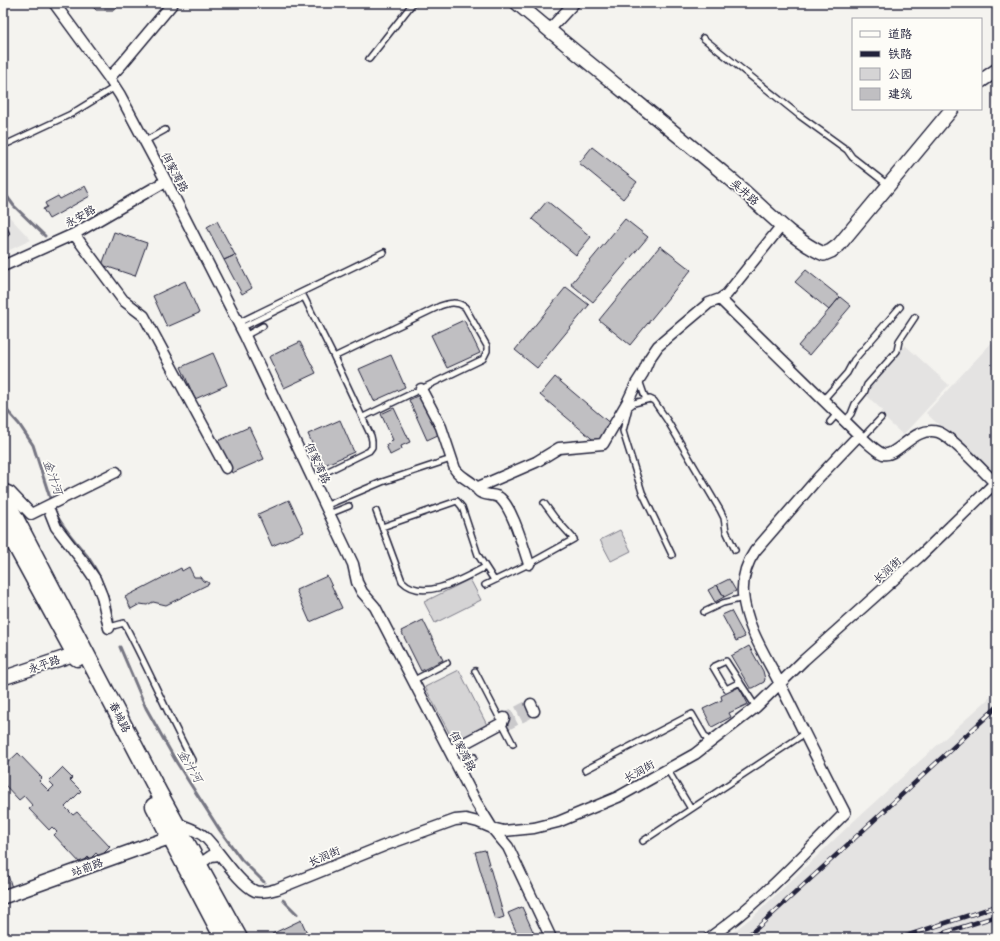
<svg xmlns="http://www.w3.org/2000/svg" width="1000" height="941" font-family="'Shantell Sans','LXGW WenKai TC',sans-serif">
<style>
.built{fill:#e4e3e2}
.green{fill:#d5d4d5;stroke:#7c7b88}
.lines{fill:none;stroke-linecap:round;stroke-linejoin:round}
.stream{stroke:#757582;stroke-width:3}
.building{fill:#c0bfc2;stroke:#22223b}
.minor-tunnel{stroke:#cac9cb;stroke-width:10;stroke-dasharray:10 5;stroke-linecap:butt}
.service-casing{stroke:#22223b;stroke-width:8}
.minor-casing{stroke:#22223b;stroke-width:13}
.tertiary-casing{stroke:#22223b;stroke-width:16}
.primary-casing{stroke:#22223b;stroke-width:19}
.service{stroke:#fdfcf7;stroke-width:5}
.minor{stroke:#fdfcf7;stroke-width:10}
.tertiary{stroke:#fdfcf7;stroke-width:13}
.primary{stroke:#fdfcf7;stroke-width:16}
.rail-casing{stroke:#22223b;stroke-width:4.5}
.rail{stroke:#fdfcf7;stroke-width:3;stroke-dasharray:9;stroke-linecap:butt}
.labels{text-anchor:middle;stroke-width:3.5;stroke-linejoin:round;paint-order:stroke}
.street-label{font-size:11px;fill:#22223b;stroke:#fdfcf7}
.water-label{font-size:12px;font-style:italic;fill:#59596b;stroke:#fdfcf7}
</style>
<rect width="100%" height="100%" fill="#f4f3ef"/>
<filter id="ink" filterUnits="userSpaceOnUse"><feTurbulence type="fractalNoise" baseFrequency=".025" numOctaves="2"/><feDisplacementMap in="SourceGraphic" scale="8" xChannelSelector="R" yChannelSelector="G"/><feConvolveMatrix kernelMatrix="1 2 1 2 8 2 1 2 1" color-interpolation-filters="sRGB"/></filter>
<g filter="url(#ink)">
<path class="built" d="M3,210l28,30 -28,13z
M997,337v130l-6,7 -65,-61z
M905,345l44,40 -46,50 -23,-21 2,-4 -16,-15 2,-9z
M997,691v247h-272l30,-23 101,-96z"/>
<path class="green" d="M620,530l11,21 -20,10 -11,-21z
M470,579l11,21 -46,23 -11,-21z
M459,670l28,55 -33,17 -29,-55z"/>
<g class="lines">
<path class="stream" d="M3,191l11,15 31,30
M3,406l16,18 14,21 18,56
M55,512c8,17 21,30 33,45 14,20 20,40 25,63
M120,647l26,61 31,55 42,66 22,30 23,23
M283,900l14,14"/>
</g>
<path class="building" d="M89,3h29l1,2 -5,5h-18z
M592,147l45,35 -14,17 -44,-36z
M85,186l5,10 -41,23 -6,-10 4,-2 -2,-4 13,-7 2,3z
M547,201l44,36 -15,18 -44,-36z
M625,219l23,18 -55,65 -22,-18z
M217,221l18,34 -11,5 -17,-33z
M114,232l33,11 -12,33 -33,-11z
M660,246l31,24 -61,75 -31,-25z
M235,255l17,33 -10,6 -18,-34z
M806,270l34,27 -11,13 -34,-28z
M185,281l14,32 -32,14 -14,-31z
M566,287l23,18 -52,63 -22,-18z
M840,297l11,9 -42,49 -11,-9z
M464,320l16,33 -33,15 -16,-33z
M300,342l16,31 -32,15 -15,-31z
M213,353l14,32 -32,14 -14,-32z
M391,355l14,32 -31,14 -15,-32z
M555,377l57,48 -15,18 -57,-48z
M421,394l19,40 -13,6 -18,-40z
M394,408l16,34 -9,4 1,3 -12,6 -4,-10 5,-2 -1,-2 3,-1 -12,-26z
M340,420l14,32 -32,14 -14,-32z
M249,427l15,32 -32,14 -14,-32z
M289,500l15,32 -32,14 -14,-32z
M189,567l5,10h6l3,4 5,1 1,2 -43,21 -13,-3 -6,3 -7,-1 -9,5 -6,-12 56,-29 1,3z
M327,576l15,32 -32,14 -14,-32z
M729,579l7,12 -12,6 -7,-12z
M717,585l7,12 -9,5 -7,-12z
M731,611l14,26 -9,4 -14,-26z
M423,620l20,40 -22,11 -20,-40z
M749,646l14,25 2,8 -1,3 -11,6h-3l-19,-32z
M739,687l9,17 -19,9 2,4 -19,10 -9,-18 19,-9 -1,-4z
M18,753l24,25 -3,3 10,10 5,-5 -5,-5 13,-13 10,10 -2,2 11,11 -16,16 8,8 4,-3 33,35 -10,10 -4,-4 -6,6 -2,-2 -7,7 -27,-29 3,-3 -5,-5 -3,3 -20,-21 4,-3 -9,-10 -5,4 -16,-17v-16z
M485,850l19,67 -9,3 -20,-68z
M8,875l4,13 -9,3v-15z
M522,907l14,31h-17l-11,-25z
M301,920l8,17 -35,1 -2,-4z"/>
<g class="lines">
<path class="minor-tunnel" d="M504,718l27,-14
M507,725l27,-14"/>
<g class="service-casing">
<path id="service" d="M703,38l97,78 47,34 5,7 36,28
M369,59l44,-56
M145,141l20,-11
M9,143l62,-29 44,-27
M3,227l3,6 -3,2
M238,323l146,-71
M241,328l63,-31 30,60 37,79 1,5v6l-3,4 -57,28
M245,336l18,-10
M334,357l106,-51c9,-3 16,-5 25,1l22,39v5l-4,8 -120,58
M639,380l7,20
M823,400l24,-27 7,-13 46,-53
M845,421l6,-7 4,-10 9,-11 3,-8 30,-34 2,-10 16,-24
M830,422l7,-8
M862,438l19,-20
M325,506l57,-24 66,-22
M376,511l26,70c21,22 62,-3 83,-14
M329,514l20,-8
M382,527l75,-26 5,6 16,48 16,25
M672,555l-30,-63 -17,-54 -2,-7 6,-24 5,-4 16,-4 4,2 13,19 53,90 4,8 2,13 9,19
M485,585l44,-21 45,-25 -19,-21 -11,-15
M704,612l19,-9 21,-5
M113,626l11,-3c24,45 44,92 68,137
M475,671l38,73
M414,680l33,-17
M740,682l-14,7 -13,-22 13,-6 30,46
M457,765l17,-8
M667,769l24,40
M585,770l107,-56 17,29
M643,841l161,-107"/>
</g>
<g class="minor-casing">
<path id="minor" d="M54,3l55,75 11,17 46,86 79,155 108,228 4,18 5,10 13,15 101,195 16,26 16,19 43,91
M549,30l25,-27
M109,78l13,-14 51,-61
M74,234l49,66 21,16 82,152
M3,266l71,-32 92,-53
M720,299l139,136c7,6 16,16 24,19 14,4 31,-29 55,-22 13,4 46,40 57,51
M421,389l20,38 14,42c5,8 13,10 19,16 3,3 4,7 8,8 6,3 13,1 18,5 13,11 23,49 29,66
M476,488l60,-26 23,-14 44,-4 25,-43 8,-17 7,-11 6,-14 9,-13 51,-43 11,-4 7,-5 55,-69
M3,489l7,3 21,22 85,-42
M48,507l8,20 28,36 11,16 7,17 7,32
M531,704l3,7
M450,751l52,-28 2,-5
M176,823c10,4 22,7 30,15 13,13 33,46 49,53 7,2 15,0 22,-2l109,-44 69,-25 11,-1 12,3 14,6 12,3 30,-3 24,-6 60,-25 77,-43 61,-47 48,-47 115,-103 78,-76
M201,869l3,-8 7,-5 8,-1
M709,938c51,-35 93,-82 136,-125 -22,-42 -43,-85 -64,-127 -15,-30 -35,-58 -38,-92 -1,-16 3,-30 12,-43l63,-73 41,-43"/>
</g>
<g class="tertiary-casing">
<path id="tertiary" d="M517,3c69,59 141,115 211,174 28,23 63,63 96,77l7,-3 8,-6 113,-136
M981,81l16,-11
M3,678l72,-24 7,-5
M3,897l168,-60"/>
</g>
<g class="primary-casing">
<path id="primary" d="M3,495l156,298 80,145
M3,522l74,136
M154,806l69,132"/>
</g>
<use href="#service" class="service"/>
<use href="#minor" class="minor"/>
<use href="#tertiary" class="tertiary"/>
<use href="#primary" class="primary"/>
<g class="rail-casing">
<path id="rail" d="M745,938l12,-10 240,-221
M900,938l97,-32
M928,938l69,-22"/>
</g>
<use href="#rail" class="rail"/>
</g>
</g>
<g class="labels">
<g class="street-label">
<text transform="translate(175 172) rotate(62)" y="4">佴家湾路</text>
<text transform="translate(745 192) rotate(42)" y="4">吴井路</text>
<text transform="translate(80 216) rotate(-29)" y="4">永安路</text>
<text transform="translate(318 463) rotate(65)" y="4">佴家湾路</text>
<text transform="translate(887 570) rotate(-42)" y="4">长润街</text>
<text transform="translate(44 664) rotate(-19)" y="4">永平路</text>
<text transform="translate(120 717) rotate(63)" y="4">春城路</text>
<text transform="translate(463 751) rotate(63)" y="4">佴家湾路</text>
<text transform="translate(639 771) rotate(-29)" y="4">长润街</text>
<text transform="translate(324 856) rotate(-23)" y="4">长润街</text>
<text transform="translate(87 867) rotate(-20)" y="4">站前路</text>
</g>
<g class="water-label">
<text transform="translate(53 477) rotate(71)" y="4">金汁河</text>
<text transform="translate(190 766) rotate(59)" y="4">金汁河</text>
</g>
</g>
<rect width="1000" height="941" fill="none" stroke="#fdfcf7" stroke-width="16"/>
<rect x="8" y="8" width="984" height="925" fill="none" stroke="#22223b" stroke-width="1.5" filter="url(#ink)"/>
<rect x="852" y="18" width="130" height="92" fill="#fdfcf7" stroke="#a5a5ac"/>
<rect x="860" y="31" width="20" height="6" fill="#fdfcf7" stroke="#a5a5ac"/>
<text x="888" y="38" font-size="12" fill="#22223b">道路</text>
<rect x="860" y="51" width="20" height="6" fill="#22223b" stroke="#a5a5ac"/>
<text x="888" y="58" font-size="12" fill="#22223b">铁路</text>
<rect x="860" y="68" width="20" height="12" fill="#d5d4d5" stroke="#a5a5ac"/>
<text x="888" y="78" font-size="12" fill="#22223b">公园</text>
<rect x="860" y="88" width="20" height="12" fill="#c0bfc2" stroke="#a5a5ac"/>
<text x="888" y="98" font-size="12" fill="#22223b">建筑</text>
</svg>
